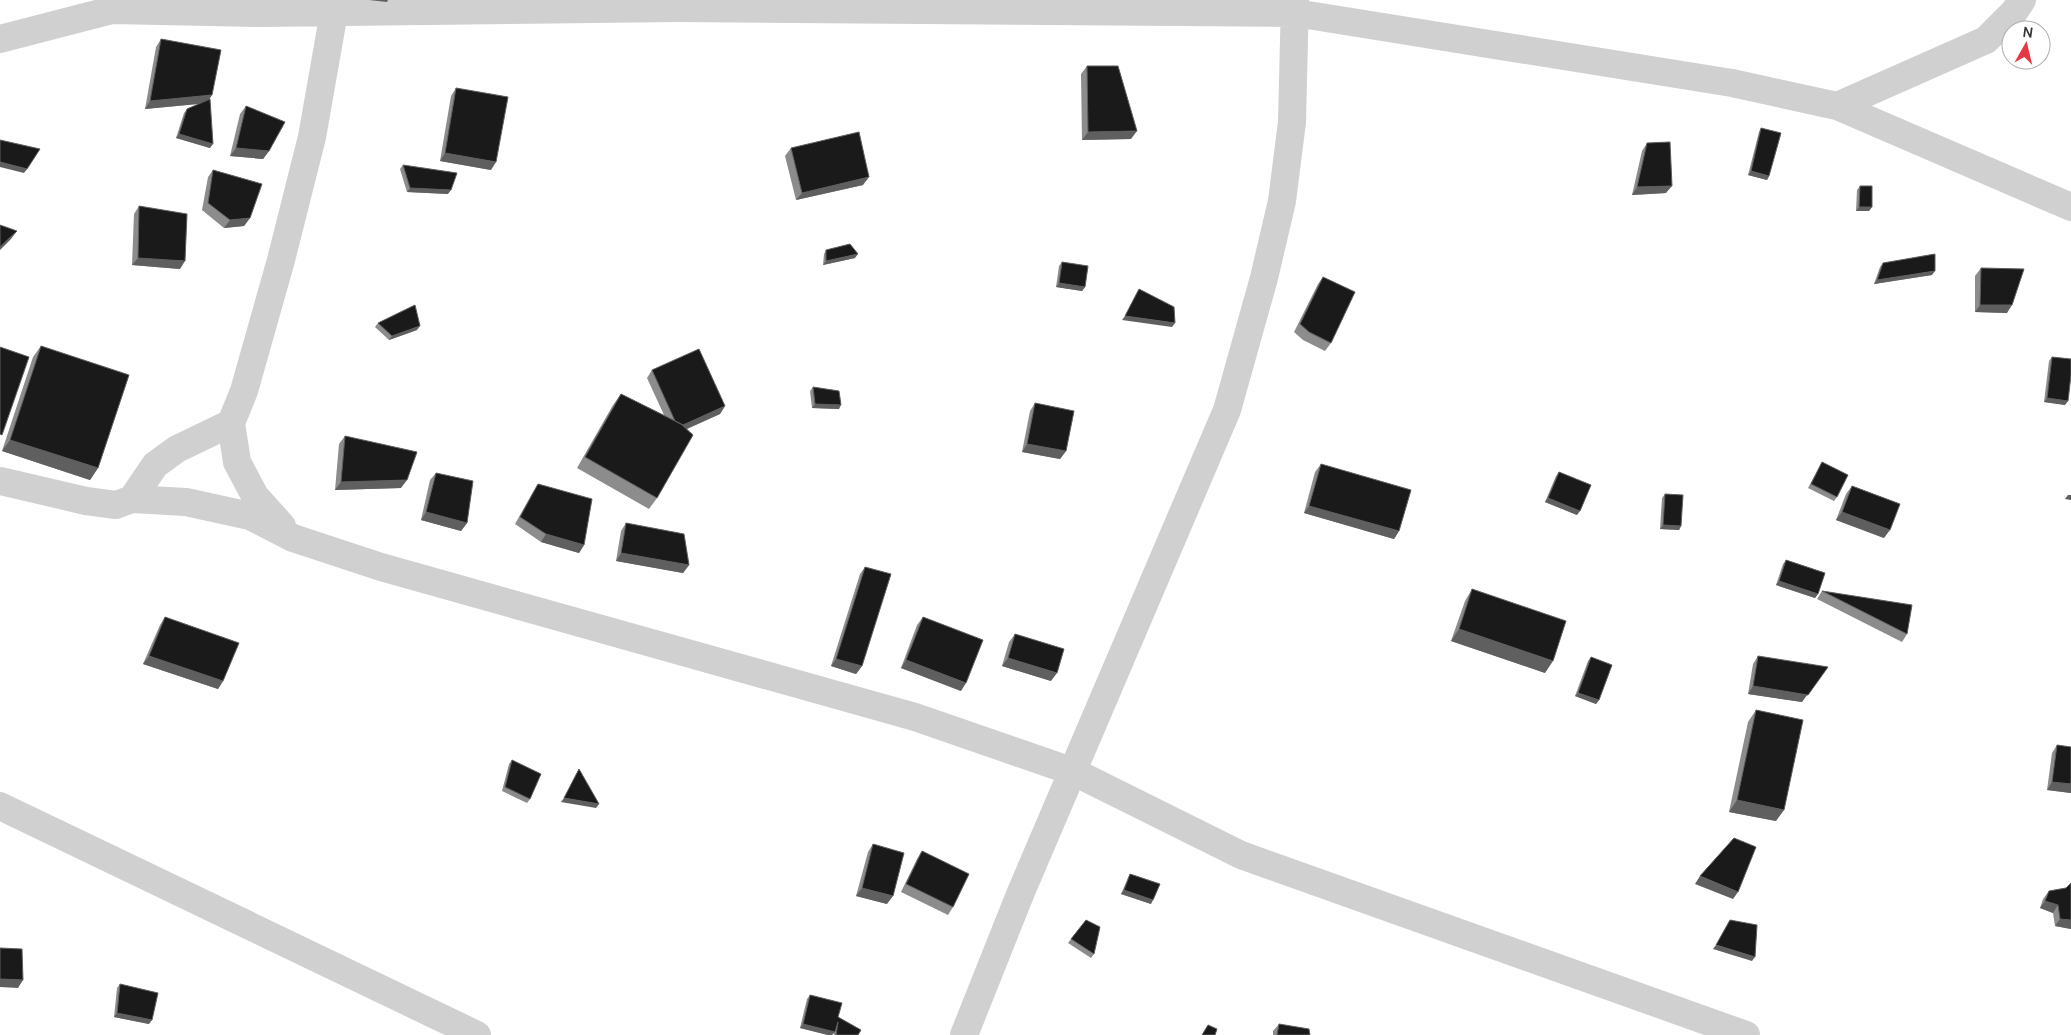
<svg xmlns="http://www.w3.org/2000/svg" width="2071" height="1035" font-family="Manrope,sans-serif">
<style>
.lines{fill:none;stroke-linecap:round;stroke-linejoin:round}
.street{stroke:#d0d0d0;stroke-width:28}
.wall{fill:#8c8c8c}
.shaded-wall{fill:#5f5f5f}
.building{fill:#1a1a1a;stroke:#5f5f5f}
</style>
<rect width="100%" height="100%" fill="#fff"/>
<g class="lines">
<path class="street" d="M0,39l112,-29 148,3 417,-5 618,5 437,70 105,23 234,101
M1837,106l149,-66 28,-28 8,-12
M0,481l86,20 30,4 16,-6 54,3 64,14 43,22 88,29 534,150 159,55 167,83 505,180
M132,499l23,-34 22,-16 54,-26
M282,526l-27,-30 -18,-34 -6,-39 13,-32 37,-131 31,-123 22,-125
M0,806l477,229
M964,1035l57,-143 206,-482 37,-132 18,-77 10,-79 3,-122"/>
</g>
<path class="wall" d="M161,39l49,60v49l-34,-10 8,-25 3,-4 12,-5 -54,5 11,-62z
M1087,66l44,73 -49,1 -1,-66z
M456,88l35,82 -51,-9 11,-65z
M246,106l23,45 -6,8 -33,-3 10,-42z
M1761,128l8,48 -2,4 -19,-5 11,-43z
M1647,143l19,50 -34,2 10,-44z
M791,148l72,37 -67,15 -11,-44z
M403,165l45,29 -41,-2 -7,-23z
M213,170l37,48 -6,8 -20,2 -22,-18 6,-33z
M1860,186l12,21 -3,4h-13l1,-21z
M139,206l41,63 -48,-4 2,-51z
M826,250l29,8 -32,7 1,-11z
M1062,262l23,25 -3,4 -26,-4 3,-21z
M1883,263l49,12 -58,9 6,-17z
M1981,268l26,45 -32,-1v-36z
M1323,277l8,66 -6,8 -22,-11 -9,-8 24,-48z
M378,323l39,7 -28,10 -14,-13z
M41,346l57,122 -8,12 -88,-29 31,-94z
M2052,357l13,48 -21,-3 5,-41z
M652,370l73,36 -5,8 -33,15 -30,69 -8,11 -72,-41 36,-63 8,-11 43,21 -17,-37z
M813,387l26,22 -27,-1 -2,-17z
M1035,403l31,48 -6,8 -38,-7 8,-41z
M345,436l56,52 -66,2 4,-46z
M1822,462l15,35 -3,4 -26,-13z
M1321,464l78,67 -5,8 -90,-26 11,-41z
M1559,472l18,43 -32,-13 11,-26z
M436,473l31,50 -6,8 -40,-11 9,-40z
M538,484l46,61 -5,8 -38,-11 -26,-18 18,-32z
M1852,486l32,52 -48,-18 10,-26z
M1665,494l16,32 -2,4 -19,-1 2,-31z
M626,523l63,42 -6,8 -67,-12 5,-30z
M1786,560l32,34 -3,4 -39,-13 7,-21z
M865,567l-3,99 -6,8 -25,-8 29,-92z
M1472,589l73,84 -94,-32 14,-40z
M1822,591l85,43 -5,8 -85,-43z
M165,617l58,64 -5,8 -75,-25 17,-39z
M923,617l38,74 -60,-23 16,-43z
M1015,634l36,47 -49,-15 7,-24z
M1758,656l44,46 -54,-8 5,-30z
M1591,657l8,43 -3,4 -21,-8 13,-35z
M1756,710l20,111 -47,-9 19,-90z
M2057,745l14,48 -24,-3 5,-37z
M512,760l18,39 -3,4 -25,-12 7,-27z
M873,844l14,60 -31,-8 12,-44z
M922,851l31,56 -5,8 -47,-23 16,-33z
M1130,874l21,30 -30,-10 7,-16z
M2071,883v46l-16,-3 -2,-13 -13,-5 3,-9 6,-8 17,-3z
M1071,939l23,15 -3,4 -23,-15z
M120,984l29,40 -35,-7 3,-29z
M810,995l28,22 20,18h-24v-3l-2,3h-4l-28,-7 7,-29z
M1279,1024l31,11h-37v-4z"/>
<path class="shaded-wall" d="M369,0h19l-1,2z
M212,95l-5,8 -62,6 5,-8z
M1137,131l-6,8 -49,1 6,-8z
M179,134l34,10 -3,4 -34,-10z
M236,148l33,3 -6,8 -33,-3z
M445,153l51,9 -5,8 -51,-9z
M0,162l27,7 -3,4 -24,-6z
M1751,171l18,5 -2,4 -19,-5z
M869,177l-6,8 -67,15 6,-7z
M1672,186l-6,7 -34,2 5,-8z
M410,188l41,2 -3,4 -41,-2z
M1859,207h13l-3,4h-13z
M250,218l-6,8 -20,2 6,-8z
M17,231l-6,8 -11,11v-3z
M858,254l-3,4 -32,7 3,-4z
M138,258l47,3 -5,8 -48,-4z
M1935,271l-3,4 -58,9 3,-4z
M1059,283l26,4 -3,4 -26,-4z
M1980,305h32l-5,8 -32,-1z
M1125,316l50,7 -3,4 -50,-7z
M420,326l-3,4 -28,10 3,-4z
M2047,398l21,3 -3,4 -21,-3z
M815,404l26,1 -2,4 -27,-1z
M725,406l-5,8 -47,21 5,-8z
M10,440l88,28 -8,12 -88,-29z
M1027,444l39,7 -6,8 -38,-7z
M407,480l-6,8 -66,2 6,-8z
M2068,495h3v5l-6,-1z
M1548,498l32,13 -3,4 -32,-13z
M1309,506l90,25 -5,8 -90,-26z
M426,512l41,11 -6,8 -40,-11z
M1842,512l48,18 -6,8 -48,-18z
M1663,525l18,1 -2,4 -19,-1z
M546,534l38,11 -5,8 -38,-11z
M621,553l68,12 -6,8 -67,-12z
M1779,581l39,13 -3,4 -39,-13z
M1459,629l94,32 -8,12 -94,-32z
M149,656l74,25 -5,8 -75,-25z
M1008,658l49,15 -6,8 -49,-15z
M836,659l26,7 -6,8 -25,-8z
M906,660l60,23 -5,8 -60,-23z
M1828,667l-26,35 -54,-8 5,-8z
M1578,693l21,7 -3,4 -21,-8z
M2052,782l19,2v9l-24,-3z
M564,798l35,6 -3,4 -35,-6z
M1737,800l47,10 -8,11 -47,-9z
M1700,876l38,16 -5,7 -38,-15z
M862,888l31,8 -6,8 -31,-8z
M1124,890l29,10 -2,4 -30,-10z
M2045,901l13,4 -5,8 -13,-5z
M2060,919l11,1v9l-16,-3z
M1716,945l39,12 -3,4 -39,-12z
M0,979l23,1 -5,8 -18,-1z
M117,1013l35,7 -3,4 -35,-7z
M803,1024l32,8 -3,3h-4l-28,-7z"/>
<path class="building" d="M161,39l60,11 -9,45 -62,6z
M1087,66h31l19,65 -49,1z
M456,88l52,9 -12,65 -51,-9z
M210,99l3,45 -34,-10 8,-25z
M246,106l39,16 -16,29 -33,-3z
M1761,128l20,5 -12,43 -18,-5z
M859,132l10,45 -67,16 -11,-45z
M0,140l40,9 -13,20 -27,-7z
M1670,142l2,44 -35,1 10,-44z
M403,165l54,8 -6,17 -41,-2z
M213,170l49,14 -12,34 -20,2 -22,-17z
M1860,186h12v21h-13z
M139,206l48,8 -2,47 -47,-3z
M0,225l17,6 -17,16z
M850,244l8,10 -32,7v-11z
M1935,254v17l-58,9 6,-17z
M1062,262l26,4 -3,21 -26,-4z
M1981,268l43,1 -12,36h-32z
M1323,277l32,15 -24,51 -22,-11 -9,-8z
M1139,289l35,18 1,16 -50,-7z
M415,305l5,21 -28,10 -14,-13z
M41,346l88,29 -31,93 -88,-28z
M0,347l29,10 -27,78 -2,-1z
M699,349l26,57 -42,19 -8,-4 -23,-51z
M2052,357l19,2v16l-3,26 -21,-3z
M813,387l26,4 2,14 -26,-1z
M621,394l60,30 12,11 -36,63 -72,-41z
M1035,403l39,8 -8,40 -39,-7z
M345,436l72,16 -10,28 -66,2z
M1822,462l26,13 -11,22 -26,-13z
M1321,464l90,26 -12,41 -90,-25z
M1559,472l32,13 -11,26 -32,-13z
M436,473l37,8 -6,42 -41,-11z
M538,484l54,15 -8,46 -38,-11 -26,-17z
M1852,486l48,18 -10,26 -48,-18z
M1665,494l18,1 -2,31 -18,-1z
M626,523l58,11 5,31 -68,-12z
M1786,560l39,13 -7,21 -39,-13z
M865,567l26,7 -29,92 -26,-7z
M1472,589l94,32 -13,40 -94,-32z
M1822,591l90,14 -5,29z
M165,617l74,26 -16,38 -74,-25z
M923,617l60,23 -17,43 -60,-23z
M1015,634l49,15 -7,24 -49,-15z
M1758,656l70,11 -20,28 -55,-9z
M1591,657l21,8 -13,35 -21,-7z
M1756,710l47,10 -19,90 -47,-10z
M2057,745l14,2v37l-19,-2z
M512,760l29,14 -11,25 -25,-12z
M579,769l20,35 -35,-6z
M1734,838l22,9 -18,45 -38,-16z
M873,844l31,9 -11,43 -31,-8z
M922,851l47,23 -16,33 -47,-23z
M1130,874l30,10 -7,16 -29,-10z
M2071,883v37l-11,-1 -2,-14 -13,-4 4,-10 17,-3z
M1086,920l14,7 -6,27 -23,-15z
M1730,920l27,5 -2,32 -39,-12z
M0,948l22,1 1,31 -23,-1z
M120,984l38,9 -6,27 -35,-7z
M810,995l32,8 -4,14 23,13 -3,5h-22l2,-13 -3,10 -32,-8z
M1279,1024l30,5 1,6h-33z
M1208,1025l9,4 -2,6h-13z"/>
<g transform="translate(2026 45) rotate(8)"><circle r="24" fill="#ffffff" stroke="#adadad"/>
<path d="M0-4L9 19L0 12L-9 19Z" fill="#e63946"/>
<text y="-8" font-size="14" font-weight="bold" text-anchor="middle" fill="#333333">N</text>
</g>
</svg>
